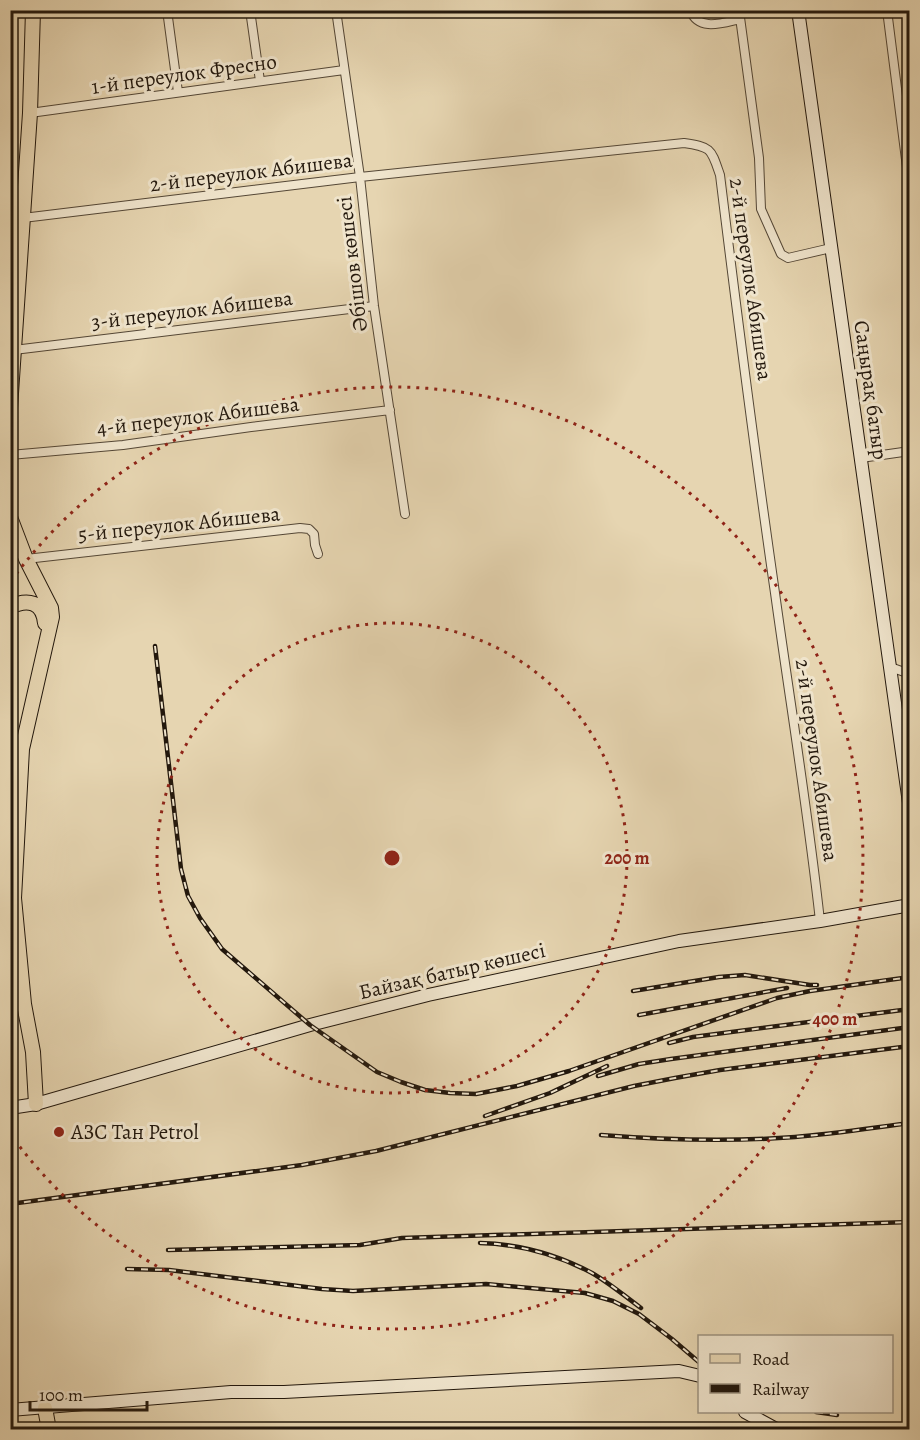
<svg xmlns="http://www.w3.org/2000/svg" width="920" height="1440" font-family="Alegreya,serif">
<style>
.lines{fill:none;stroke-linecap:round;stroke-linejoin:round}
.street-casing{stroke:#544736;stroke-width:10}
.secondary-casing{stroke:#23180d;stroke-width:14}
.primary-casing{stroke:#23180d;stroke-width:16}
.street{stroke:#efe4cc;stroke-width:8}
.secondary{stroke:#efe4cc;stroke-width:12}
.primary{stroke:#e6d5b1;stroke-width:14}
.rail-casing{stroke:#23180d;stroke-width:4.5}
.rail{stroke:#efe4cc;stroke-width:2;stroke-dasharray:7;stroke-linecap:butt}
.ring{fill:none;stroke:#8f2418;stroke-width:3;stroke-dasharray:3 6}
.poi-dot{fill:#8f2418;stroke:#efe4cc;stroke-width:2}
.labels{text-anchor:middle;stroke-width:6;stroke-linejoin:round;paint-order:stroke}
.street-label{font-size:21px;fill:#23180d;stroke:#efe4cc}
.poi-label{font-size:21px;fill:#23180d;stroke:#efe4cc;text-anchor:start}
.centre{fill:#8f2418;stroke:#efe4cc;stroke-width:3}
.ring-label{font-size:18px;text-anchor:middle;font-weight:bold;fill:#8f2418;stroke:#efe4cc;stroke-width:6;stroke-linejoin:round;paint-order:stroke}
</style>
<rect width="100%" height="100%" fill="#e6d5b1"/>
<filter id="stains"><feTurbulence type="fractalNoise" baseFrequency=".00333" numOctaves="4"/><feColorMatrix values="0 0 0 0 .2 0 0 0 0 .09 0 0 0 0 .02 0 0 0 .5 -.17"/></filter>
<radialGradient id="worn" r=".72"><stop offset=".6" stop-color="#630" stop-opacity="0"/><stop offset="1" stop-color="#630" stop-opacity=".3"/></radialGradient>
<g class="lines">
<g class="street-casing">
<path id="street" d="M167,10l11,82
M250,10l10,71
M336,10l24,167 14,129 31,208
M690,10c9,22 32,13 50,9
M739,10l20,148 2,51 20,45 7,4 43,-10
M887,10l23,181
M30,113l314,-43
M10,217l13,1 337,-41 324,-34c28,4 27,6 36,32 17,139 35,279 55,418 15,109 33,218 45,328
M14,350l360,-44
M10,455l113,-10 128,-18 139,-17
M861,458l49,-7
M26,559l274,-31 9,1 5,5 1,11 3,9
M890,667l20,7"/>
</g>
<g class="secondary-casing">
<path id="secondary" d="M798,10l112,800
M10,1108l26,-4 274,-79 118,-30 251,-54 141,-20 90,-16
M10,1410l221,-18h53l395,-21 21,5
M745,1412l33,18"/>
</g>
<g class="primary-casing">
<path id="primary" d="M10,408l20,-295 3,-103
M10,517l16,42 25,49 1,9 -30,132 -8,149 10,106 9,48 3,52
M10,607c18,-9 33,-5 35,16
M45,1408l4,22"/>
</g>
<use href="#street" class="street"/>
<use href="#secondary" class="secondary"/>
<use href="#primary" class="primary"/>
<g class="rail-casing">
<path id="rail" d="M155,646l26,223 7,27 12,22 22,31 88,76 67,47 24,10 24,8 25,3 26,1 41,-8 52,-15 208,-73 33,-7 100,-14
M633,991l86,-14 26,-2 65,10h7
M639,1015l148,-27
M669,1043l24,-6 217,-28
M598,1076l41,-12 32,-5 239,-32
M485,1116l65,-23 57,-27
M601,1135c64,5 129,7 194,2 38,-3 76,-9 115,-14
M10,1204l292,-39 74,-14 258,-65 41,-8 45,-8 190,-24
M480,1243c38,1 78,12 112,30 17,10 33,23 49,35
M168,1250l192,-5 42,-7 508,-16
M127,1269l42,1 153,19 31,2 133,-7 99,9 28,8 26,13 33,25 28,24
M816,1412l21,3"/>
</g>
<use href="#rail" class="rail"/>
</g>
<g class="ring">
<circle cx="392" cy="858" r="235"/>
<path d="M11 581A471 471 0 1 1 11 1135"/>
</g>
<circle class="poi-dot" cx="59" cy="1132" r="6"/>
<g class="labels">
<g class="street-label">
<text transform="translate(184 74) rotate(-8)" y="7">1-й переулок Фресно</text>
<text transform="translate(251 172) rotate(-7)" y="7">2-й переулок Абишева</text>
<text transform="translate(352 264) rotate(-97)" y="7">Әбішов көшесі</text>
<text transform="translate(751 279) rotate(82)" y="7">2-й переулок Абишева</text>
<text transform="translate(192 310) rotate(-7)" y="7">3-й переулок Абишева</text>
<text transform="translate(871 390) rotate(82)" y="7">Саңырақ батыр</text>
<text transform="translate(198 416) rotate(-7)" y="7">4-й переулок Абишева</text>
<text transform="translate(179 524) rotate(-6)" y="7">5-й переулок Абишева</text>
<text transform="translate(817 760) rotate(82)" y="7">2-й переулок Абишева</text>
<text transform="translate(452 971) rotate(-13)" y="7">Байзақ батыр көшесі</text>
</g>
<g class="poi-label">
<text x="71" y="1139">АЗС Тан Petrol</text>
</g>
</g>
<circle cx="392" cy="858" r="9" class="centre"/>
<g class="ring-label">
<text x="627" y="864">200 m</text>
<text x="835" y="1025">400 m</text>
</g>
<rect width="920" height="1440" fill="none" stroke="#e6d5b1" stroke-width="36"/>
<rect x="12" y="12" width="896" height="1416" fill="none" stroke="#23180d" stroke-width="3"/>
<rect x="18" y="18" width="884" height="1404" fill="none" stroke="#23180d" stroke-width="1.5"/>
<rect x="698" y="1335" width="195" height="78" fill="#efe4cc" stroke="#9d9280" stroke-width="1.5"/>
<rect x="710" y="1354" width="30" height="9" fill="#e6d5b1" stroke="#9d9280" stroke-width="1.5"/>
<text x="752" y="1365" font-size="18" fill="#23180d">Road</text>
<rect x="710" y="1384" width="30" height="9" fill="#23180d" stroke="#9d9280" stroke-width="1.5"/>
<text x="752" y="1395" font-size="18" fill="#23180d">Railway</text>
<path d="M30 1401v9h117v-9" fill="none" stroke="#23180d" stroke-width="3"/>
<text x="39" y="1401" font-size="18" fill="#23180d" stroke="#efe4cc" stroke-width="4.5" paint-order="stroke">100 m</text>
<rect width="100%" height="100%" filter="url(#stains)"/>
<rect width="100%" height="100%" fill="url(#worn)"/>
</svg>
